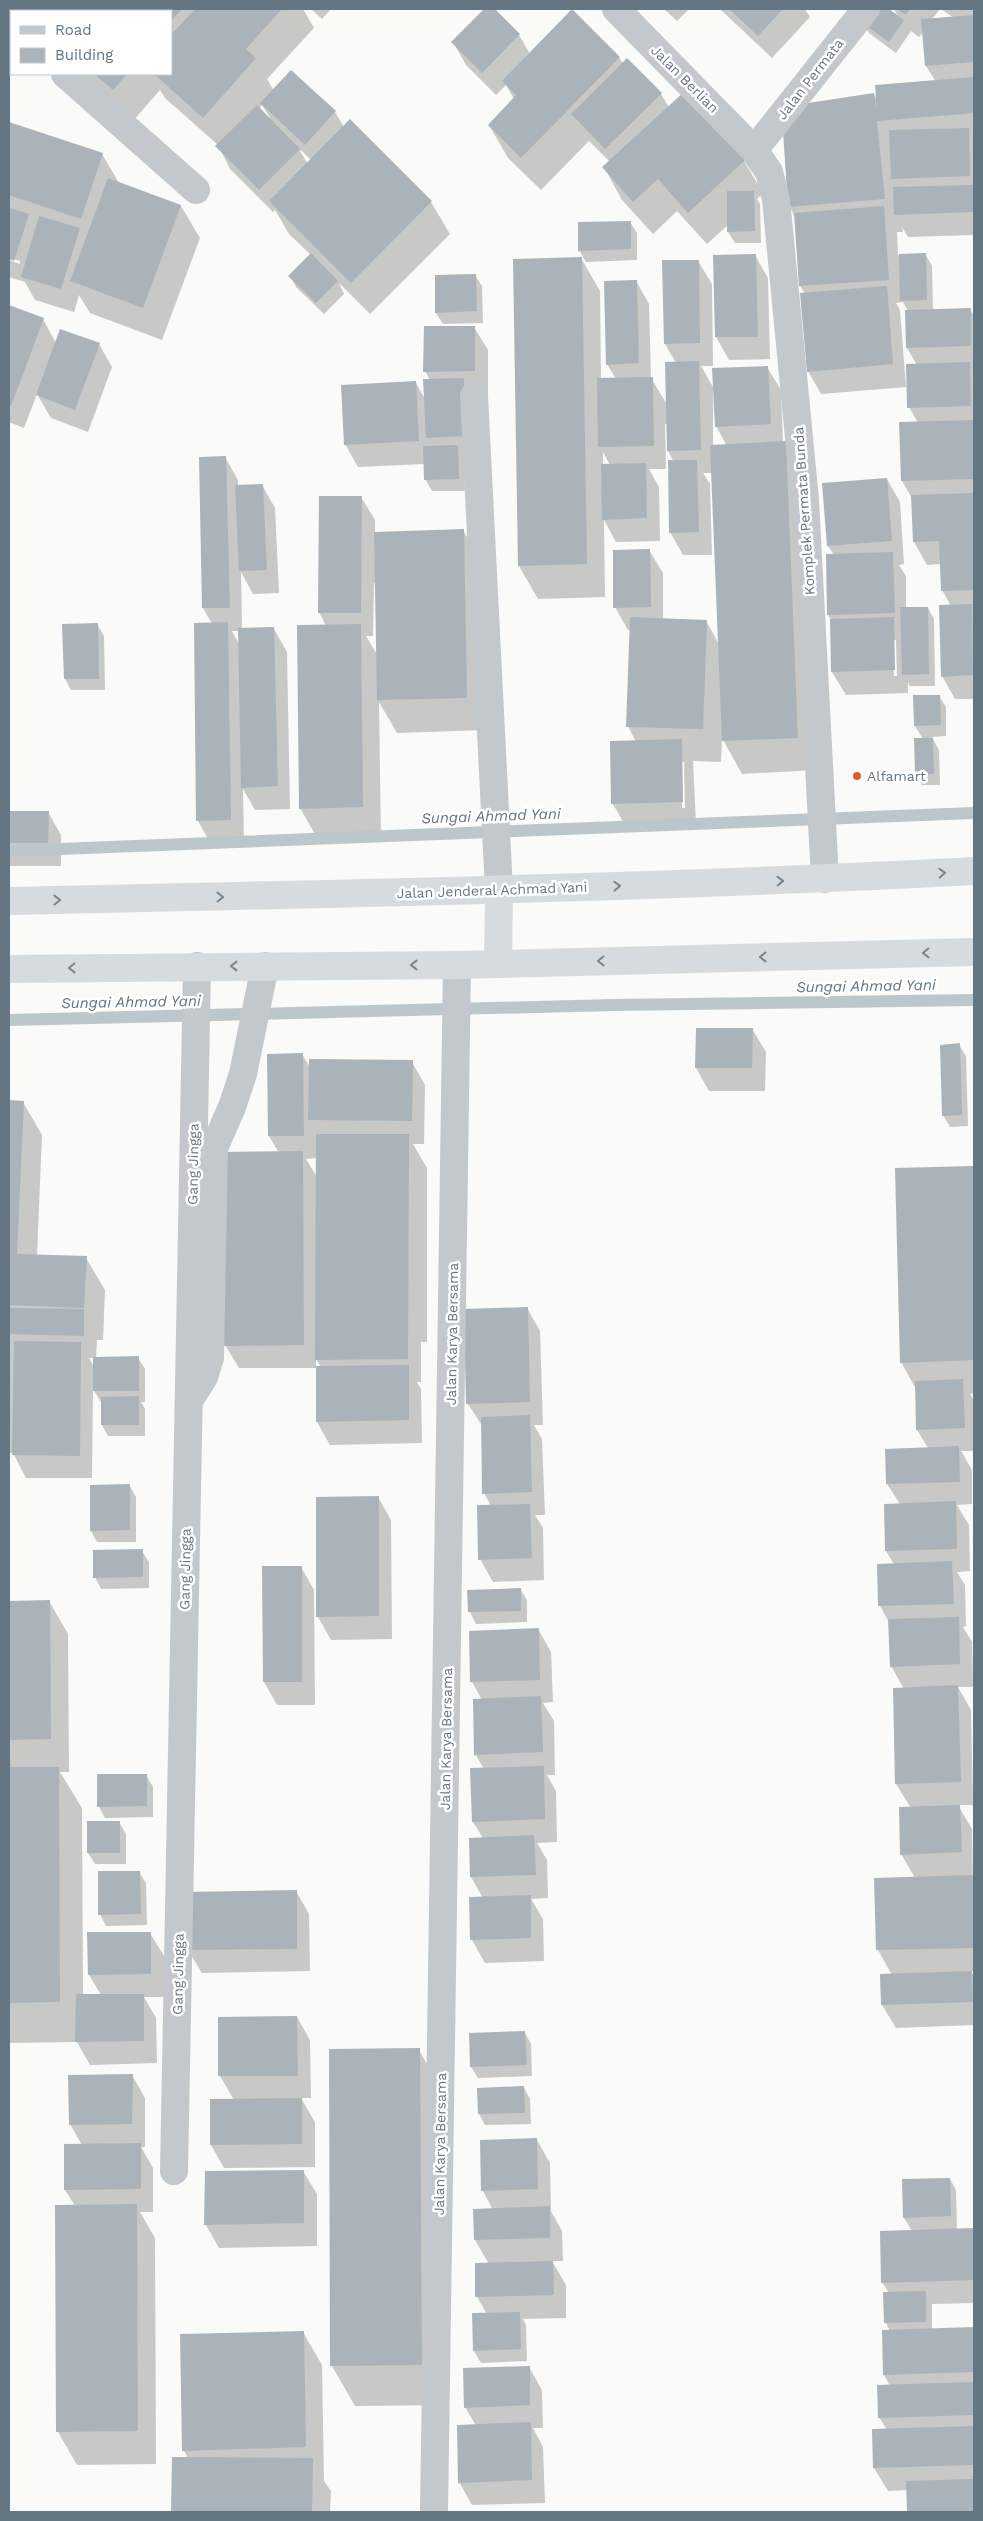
<svg xmlns="http://www.w3.org/2000/svg" width="983" height="2521" font-family="'Work Sans',sans-serif">
<style>
.shadow{fill:#0003;fill-rule:evenodd}
.lines{fill:none;stroke-linecap:round;stroke-linejoin:round}
.stream{stroke:#bbc7cb;stroke-width:12}
.building{fill:#aab3b9}
.minor{stroke:#c3c8cc;stroke-width:28}
.highway{stroke:#d6dbdf;stroke-width:28}
.oneway{stroke:#768591}
.poi-dot{fill:#e4572e;stroke:#fff;stroke-width:2}
.labels{text-anchor:middle;stroke-width:5;stroke-linejoin:round;paint-order:stroke}
.street-label{font-size:14px;fill:#657683;stroke:#fff}
.poi-label{font-size:14px;fill:#657683;stroke:#fff;text-anchor:start}
.water-label{font-size:15px;font-style:italic;fill:#60757c;stroke:#fff}
</style>
<rect width="100%" height="100%" fill="#fafaf8"/>
<path class="shadow" d="M51,9h252l11,19 -47,51 7,12 17,-19 44,40 9,15 87,75 19,32 -80,80 -31,-31 5,11 -20,20 -28,-27 -6,-11 21,-21 -22,-21 -14,-24 -2,2 -43,-43 -12,-24 -53,-47 -5,-8 -28,32 -51,-48h90v-63h-117zM262,105l9,14 -12,-10zM301,150l10,10 -3,4 -8,-13z
M311,9h20l-9,10z
M486,9h7l26,26 11,19 89,4 4,5 38,31 8,13 75,54 19,32 -6,6 3,5 1,39h-26l-7,-11v-7l-21,19 -30,-33 -24,23 -31,-34 -18,-33 6,-5 -21,-21 -48,49 -33,-32 -19,-33 25,-26 -8,-14 -10,10 -30,-30 -13,-23z
M664,9h25l-12,12z
M720,9h85l5,8 -38,41z
M872,9h15l12,9 -5,-9h46l-8,10 22,-1 -13,-9h33v226l-66,2 -6,-10 1,5h-6l1,23h28l6,11 1,44 37,-1 4,7v383h-19l-13,-23 9,-70 -9,-16 -1,-26 -14,1 -13,-23 -1,-42 -11,-19 16,-58 -9,-16 8,-42 -10,-17 1,-37 -5,-9 -7,1 4,7 6,77 -85,7 -13,-23 -3,-77 -5,-8 -5,-69 -5,-10 84,-113 3,6 59,-18 -10,-16 -2,-35 -5,6 -8,-6 -15,22 -27,-20 -7,-11z
M9,123l93,31 17,29 62,23 19,32 -38,102 -72,-27 -11,-18 -5,17 -39,-12 -10,-18 -16,-5v-17l11,4v-3l-11,-3z
M630,222l7,11v27l-51,2 -7,-12z
M755,255l13,23 2,81 -41,1 -13,-23 -2,-80z
M581,258l19,33 1,88h15l-9,-15 29,-83 13,23 2,74 17,28 8,-43 -11,-19 33,-83 14,23 1,82h-12l12,21v60l14,-1 -11,-20 51,-59 14,23 2,53 21,32 12,295 -74,4 -20,-36 -1,24 -28,-1 3,63 -70,3 -13,-23 23,-62 -8,-16 3,-96h-3l-13,-23 34,-57 14,23v47l43,1 13,23 -7,-171h-9l7,11 2,71h-29l-13,-23 4,-70 -6,-11v-27h-3l1,45h-17l10,18 1,54 -44,1 -12,-22 1,77 -67,2 -19,-33 -5,-306zM603,452l7,13h-7zM682,762h2l1,46h-3z
M475,275l7,11 1,37 -40,1 -7,-11z
M9,307l34,12 13,24 43,1 13,23 -24,65 -37,-14 -14,-24 -13,34 -15,-6z
M474,327l14,23v44h-16l-8,65 1,32h-33l-7,-12v-15l-67,3 -13,-23 71,-61 9,16 5,-19 -5,-9z
M225,457l13,23v6l24,-1 13,23 4,85 -26,1 -12,-22 1,57h32l13,23 3,157 -35,1 -12,-21 1,54 -33,1 -13,-23 14,-197 -9,-16 -3,-150zM232,631h7v13z
M887,479l13,23 4,62 -5,1 7,11v32h22l6,11 1,67h-25l-2,-4v11l-62,2 -14,-23 -1,-52 -3,-5 6,-60 -6,-9zM893,640h3l1,36h-3z
M361,497l14,23v13l88,-3 19,33 3,167 -88,3 -18,-31 2,138 -62,1 -19,-33 26,-182 -7,-14zM374,583h2l2,73 -12,-20h7z
M97,624l7,12 1,54h-34l-6,-11z
M939,696l7,11v29l-14,1 7,13 1,35h-18l-6,-11 7,-35 -8,-13z
M9,812h39l13,23v31h-52z
M752,1029l14,23 -1,39h-56l-13,-23z
M959,1045l7,11 2,70 -18,1 -7,-12z
M302,1054l9,15 101,-7 13,23 -1,59h-11l14,24v174h-6v40h-4l4,7 1,54 -92,2 -13,-23v-54h-78l-14,-23 54,-192 -10,-17zM317,1158v19l-11,-18zM316,1359l5,8h-5z
M9,1102h14l19,33 -5,121 49,2 19,32 -2,50h-6l-1,18h42l7,11v33h-4l4,7v27h-37l-6,-11 -1,-23 -8,-13 -1,89h-66l-13,-25h-4zM89,1358h5v9z
M974,1167v226l-4,1 4,6v51h-13l11,19v34l-15,1 12,20 1,46 -13,1 8,13 1,41 -3,1 9,15 1,45h-15l13,23 2,95h-15l14,24 2,142h-3l3,6v48l-78,3 -14,-23 10,-30 -14,-25 -3,-71 40,-1 -14,-24 10,-46 -15,-24 8,-95 -13,-23 -1,-42 -10,-18 14,-42 -8,-13 14,-47 -13,-20 41,-36 -11,-18 -1,-41 -15,-27 -5,-192z
M527,1308l13,23 3,94h-9l8,14 3,76h-10l8,13 1,52 -51,2 -13,-23 11,-53 -7,-13 -1,-66 -15,-23z
M130,1486l6,11v45h-39l-6,-11z
M378,1497l13,23 1,119 -61,1 -13,-23z
M142,1551l7,11v26l-48,1 -6,-12z
M301,1567l13,23 1,115h-38l-13,-23z
M520,1589l7,11v22l-51,2 -6,-12 -1,-21z
M49,1601l19,33 1,138h-9l22,36 1,188 18,-1 -12,-20 61,-42 14,23v41h-20l12,21 1,45 -67,2 -13,-23 -68,1v-441z
M538,1629l13,23 2,50 -10,1 11,18 1,54h-8l9,16 1,51 -20,1 10,17 1,38 -17,1 12,20 1,42 -59,2 -13,-23 11,-42 -12,-21 12,-39 -10,-16 11,-53 -9,-15 7,-54 -10,-18z
M146,1775l7,12v30l-48,1 -6,-11z
M119,1822l7,12v30h-31l-7,-11z
M139,1872l7,11 1,42 -41,1 -6,-12z
M296,1891l13,23 1,57 -108,2 -14,-23z
M297,2017l13,23 1,58h-10l14,24v45l-91,1 -13,-23 23,-45 -14,-24z
M525,2033l6,11 1,32 -54,2 -7,-11z
M419,2050l23,40 2,315 -89,1 -23,-40z
M132,2075l13,23v49h-4l12,21v44h-13l15,26 1,226 -79,1 -19,-33 17,-226 -10,-16v-44l17,-1 -12,-21z
M524,2088l6,11 1,25 -46,1 -6,-11z
M537,2140l13,23 1,48 11,20 1,30h-11l14,24v33l-43,1 3,6 1,36 -46,2 -7,-12 -1,-36 14,-1 -10,-17 -1,-32 13,-1 -14,-24 -1,-30h19l-10,-19z
M303,2171l14,23v52l-98,2 -13,-23z
M950,2179l6,11 1,39h17v74l-42,1v26l42,-2v184h-66l-1,-22 -19,1 -14,-23 13,-38 -8,-13 11,-31 -6,-11 6,-44 -4,-8 3,-30 -7,-11 30,-51 -8,-13z
M303,2332l19,33 2,116 7,10 -1,21h-158l1,-54h15l-4,-7 -3,-115z
M529,2367l13,23 1,38h-10l10,19 2,56 -73,2 -13,-23 17,-56 -11,-19z"/>
<g class="lines">
<path class="stream" d="M9,851l965,-38
M9,1020l605,-15 360,-5"/>
</g>
<path class="building" d="M62,9h28l-2,2h-23z
M99,9h83l-11,12v-10h-74z
M195,9h87l-36,40 10,9 -53,60 -49,-44h17v-39z
M484,9h11l25,25 -38,39 -31,-31z
M572,9l48,48 -99,101 -33,-33 28,-30 -14,-14z
M729,9h54l-25,27z
M870,9h19l15,11 -15,22 -28,-20z
M897,9h13l-4,6z
M974,15v47l-49,4 -4,-47z
M627,58l35,35 -57,56 -34,-35z
M291,70l45,41 -31,34 -45,-42z
M94,74h33l-14,16z
M974,77v36l-97,8 8,78 -97,8 -5,-76 25,-28 66,-10 3,18 -2,-26z
M684,92l61,68 -57,53 -30,-34 -25,23 -31,-35z
M257,105l43,44 -41,41 -44,-44z
M350,119l82,82 -81,82 -82,-82z
M9,122l94,31 -22,66 -72,-24z
M969,128l1,48 -79,3 -2,-49z
M108,178l73,27 -38,103 -73,-27z
M973,185l1,27 -80,3 -1,-28z
M727,191h27l1,40 -28,1z
M884,206l5,74 -90,6 -5,-73z
M9,208l20,6 -15,47 -5,-2z
M39,216l41,12 -19,61 -40,-12z
M631,221v28l-53,2v-29z
M311,253l27,28 -22,22 -28,-27z
M926,253l1,47 -27,1 -1,-47z
M756,254l2,83h-43l-2,-82z
M582,257l5,307 -69,2 -5,-307z
M662,260h37l1,83 -36,1z
M476,274l1,37 -42,2v-38z
M637,280l2,83 -33,2 -2,-84z
M887,286l6,78 -86,8 -7,-79z
M9,305l35,13 -33,88 -2,-1z
M971,308v38l-65,2 -1,-38z
M424,326h51v45l-52,1z
M60,329l40,14 -25,67 -39,-15z
M699,361l2,89 -34,1 -2,-89z
M970,362l1,44 -64,2 -1,-44z
M768,366l3,58 -56,3 -3,-59z
M653,377l1,69 -56,1 -1,-69z
M464,378l2,58 -40,2 -3,-59z
M416,381l3,60 -75,4 -3,-60z
M974,420v59l-73,2 -2,-59z
M786,441l12,297 -76,3 -12,-296z
M458,445l1,34 -35,1 -1,-34z
M226,456l4,152h-28l-3,-151z
M668,460h29l2,72 -30,1z
M646,463l1,55 -45,2 -1,-56z
M887,478l5,63 -65,5 -5,-63z
M263,484l4,86 -28,1 -4,-86z
M974,493v97l-33,1 -2,-50 -26,1 -2,-47z
M319,496h43l-1,117h-43z
M464,529l3,169 -90,2 -3,-168z
M650,549l1,58 -38,1v-58z
M893,552l2,61 -68,2 -1,-61z
M972,604l1,71 -32,2 -2,-72z
M900,607h28l1,67 -27,1z
M630,617l77,3 -4,109 -77,-2z
M894,617l1,53 -64,2 -1,-53z
M228,622l3,198 -35,1 -2,-198z
M98,623l1,56h-35l-2,-55z
M361,624l2,183 -64,2 -2,-184z
M274,627l4,159 -37,2 -3,-160z
M913,695h27l1,30 -27,1z
M914,738h19l1,36h-19z
M682,739l1,63 -72,2 -1,-63z
M9,811h40l-1,32h-39z
M696,1028h57l-1,40h-57z
M960,1043l2,72 -20,1 -2,-71z
M303,1053l1,83h-36l-1,-82z
M309,1059l104,1 -1,61 -104,-1z
M9,1100l15,1 -7,153 70,2 -3,52 -75,-3z
M316,1134h93l-1,225 -93,1z
M303,1151l1,194 -80,1 -1,-194z
M974,1166v194l-74,3 -5,-195z
M528,1307l2,95 -64,2 -2,-95z
M9,1308l75,1v27l-75,-2z
M14,1341l67,1 -1,114 -68,-1z
M139,1356v35h-46v-34z
M409,1365v55l-93,2v-56z
M963,1379l2,49 -49,2 -1,-49z
M139,1396v29h-38v-28z
M530,1415l2,77 -50,2 -1,-77z
M959,1446l1,36 -74,2 -1,-35z
M130,1484v46l-40,1v-46z
M379,1496v120l-63,1v-120z
M956,1501l1,48 -72,2 -1,-47z
M530,1504l2,54 -54,2 -1,-55z
M143,1549v28l-50,1v-28z
M952,1561l2,43 -76,2 -1,-42z
M262,1566h40v116h-39z
M521,1588v23l-53,1 -1,-22z
M50,1600l1,139 -42,1v-139z
M959,1617l1,47 -70,3 -2,-48z
M539,1628l1,52 -70,2 -1,-51z
M958,1685l3,97 -66,2 -2,-96z
M541,1696l2,56 -69,3 -1,-56z
M544,1766l1,53 -73,3 -2,-54z
M9,1767h50l1,235 -51,1z
M97,1774h50v32l-50,1z
M960,1805l2,47 -62,3 -1,-48z
M87,1821h33v32h-33z
M534,1835l2,40 -66,2 -1,-39z
M98,1871h42l1,43 -43,1z
M973,1875l1,73 -98,2 -2,-72z
M297,1890v59l-110,1 -1,-58z
M531,1895v43l-61,2 -1,-43z
M87,1932h64v42l-63,1z
M972,1971l1,31 -92,3 -1,-31z
M76,1994h68v47l-69,1z
M297,2016l1,60h-80v-59z
M525,2031l2,34 -57,2 -1,-34z
M420,2048l2,317 -92,1 -1,-317z
M133,2074l-1,50 -63,1 -1,-50z
M524,2086l1,27 -47,1 -1,-26z
M302,2098v46l-92,1v-46z
M537,2138l1,51 -57,2 -1,-51z
M141,2143v46l-77,1v-46z
M304,2170v53l-100,2 1,-54z
M950,2178l1,38 -48,2 -1,-39z
M137,2204l1,227 -82,1 -1,-227z
M550,2206v32l-76,2 -1,-31z
M974,2228v52l-93,3 -1,-52z
M553,2261l1,34 -79,2v-34z
M926,2291v31l-42,1 -1,-31z
M520,2312l1,37 -48,2 -1,-38z
M974,2327v45l-91,3 -1,-45z
M304,2331l2,116 -124,4 -2,-117z
M530,2366v39l-66,3 -1,-40z
M974,2382v33l-96,3 -1,-33z
M531,2422l1,58 -74,3 -1,-58z
M974,2426v39l-101,3 -1,-39z
M172,2457l141,1 -1,54h-141z
M974,2479v33h-67l-1,-31z"/>
<g class="lines">
<path class="minor" d="M616,9l138,141 15,22 7,27 29,301 20,379
M9,23l2,3
M65,74l131,116
M754,150l112,-141
M474,396l25,494
M192,1396l12,-19 6,-19 4,-210 18,-41 11,-33 22,-108
M174,2171l23,-1205
M434,2512l23,-1547"/>
<path class="highway" d="M9,901c322,-7 644,-13 965,-30
M498,964l1,-74
M9,969l448,-4 517,-13"/>
</g>
<defs><path id="oneway-chevron" d="M-2-3.5L2.5 0L-2 3.5" fill="none" stroke-width="1.6" stroke-linecap="round" stroke-linejoin="round" transform="scale(1.25)"/></defs>
<g class="oneway">
<use href="#oneway-chevron" transform="translate(942 873) rotate(-3)"/>
<use href="#oneway-chevron" transform="translate(780 881) rotate(-2)"/>
<use href="#oneway-chevron" transform="translate(617 886) rotate(-2)"/>
<use href="#oneway-chevron" transform="translate(220 897) rotate(-1)"/>
<use href="#oneway-chevron" transform="translate(57 900) rotate(-1)"/>
<use href="#oneway-chevron" transform="translate(926 953) rotate(179)"/>
<use href="#oneway-chevron" transform="translate(763 957) rotate(179)"/>
<use href="#oneway-chevron" transform="translate(601 961) rotate(179)"/>
<use href="#oneway-chevron" transform="translate(414 965) rotate(180)"/>
<use href="#oneway-chevron" transform="translate(234 966) rotate(180)"/>
<use href="#oneway-chevron" transform="translate(72 968) rotate(179)"/>
</g>
<circle class="poi-dot" cx="857" cy="776" r="5"/>
<g class="labels">
<g class="street-label">
<text transform="translate(685 79) rotate(45)" y="5">Jalan Berlian</text>
<text transform="translate(810 79) rotate(-52)" y="5">Jalan Permata</text>
<text transform="translate(804 511) rotate(-94)" y="5">Komplek Permata Bunda</text>
<text transform="translate(492 890) rotate(-2)" y="5">Jalan Jenderal Achmad Yani</text>
<text transform="translate(193 1164) rotate(-89)" y="5">Gang Jingga</text>
<text transform="translate(452 1334) rotate(-89)" y="5">Jalan Karya Bersama</text>
<text transform="translate(185 1569) rotate(-89)" y="5">Gang Jingga</text>
<text transform="translate(446 1739) rotate(-89)" y="5">Jalan Karya Bersama</text>
<text transform="translate(178 1974) rotate(-89)" y="5">Gang Jingga</text>
<text transform="translate(440 2144) rotate(-89)" y="5">Jalan Karya Bersama</text>
</g>
<g class="poi-label">
<text x="867" y="781">Alfamart</text>
</g>
<g class="water-label">
<text transform="translate(491 816) rotate(-2)" y="5">Sungai Ahmad Yani</text>
<text transform="translate(866 986) rotate(-1)" y="5">Sungai Ahmad Yani</text>
<text transform="translate(131 1002) rotate(-1)" y="5">Sungai Ahmad Yani</text>
</g>
</g>
<rect width="983" height="2521" fill="none" stroke="#657683" stroke-width="20"/>
<rect x="10" y="10" width="162" height="65" fill="#ffffff" stroke="#c1c8cd"/>
<rect x="20" y="26" width="25" height="8" fill="#c3c8cc" stroke="#c1c8cd"/>
<text x="55" y="35" font-size="15" fill="#657683">Road</text>
<rect x="20" y="48" width="25" height="15" fill="#aab3b9" stroke="#c1c8cd"/>
<text x="55" y="60" font-size="15" fill="#657683">Building</text>
</svg>
